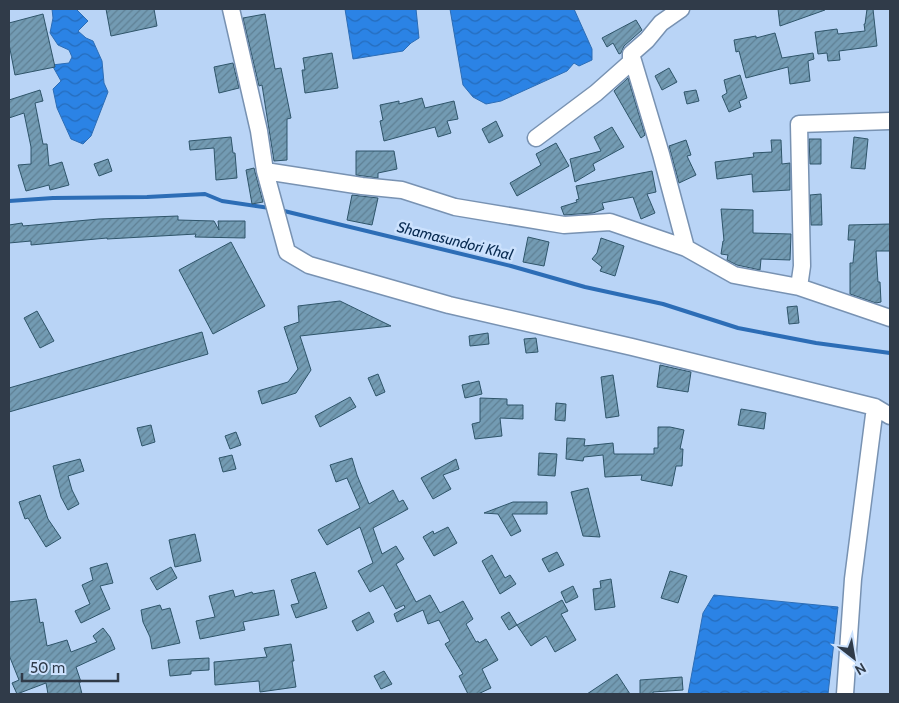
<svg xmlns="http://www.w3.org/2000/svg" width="899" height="703" font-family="Cabin,sans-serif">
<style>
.water{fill:url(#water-waves);stroke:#2c6db6}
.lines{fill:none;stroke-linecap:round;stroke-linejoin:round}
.stream{stroke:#2c6db6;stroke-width:4}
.building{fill:url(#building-hatch);stroke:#2f556a}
.minor-casing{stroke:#7892b2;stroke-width:19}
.minor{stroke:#fff;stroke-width:16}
.labels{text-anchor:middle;stroke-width:5;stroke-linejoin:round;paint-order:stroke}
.water-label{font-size:15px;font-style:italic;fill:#082a50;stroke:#cbe1fd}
</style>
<defs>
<pattern id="water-waves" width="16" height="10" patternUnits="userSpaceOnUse" patternTransform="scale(1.25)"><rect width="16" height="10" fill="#2b83e5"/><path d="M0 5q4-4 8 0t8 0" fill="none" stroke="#256cbc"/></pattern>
<pattern id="building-hatch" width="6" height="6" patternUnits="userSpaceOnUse" patternTransform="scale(1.25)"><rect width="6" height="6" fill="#739bb3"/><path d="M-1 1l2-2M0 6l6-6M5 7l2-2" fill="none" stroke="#5f8094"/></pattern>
</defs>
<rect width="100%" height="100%" fill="#b9d4f6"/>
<path class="water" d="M52,9h24l12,12 -10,10 8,7 7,3 9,20 2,22 4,9 -17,44 -8,8 -12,-5 -14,-31 -4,-19 8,-8 -9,-16 17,-2 3,-6 -3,-7 -11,-5 -8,-12 3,-15z
M345,9h71l3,29 -8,5 -8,8 -50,8z
M450,9h124l18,40v11l-13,6 -5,-3 -7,8 -66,30 -15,3 -13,-7 -10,-12z
M714,595l124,12 -10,87h-140l15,-81z"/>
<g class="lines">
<path class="stream" d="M9,201l44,-3 94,-1 58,-3 17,7 48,7
M280,210l231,56 74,21 78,17 75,24 78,15 74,10"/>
</g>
<path class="building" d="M106,9h48l3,17 -46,10z
M778,9h46l1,1 -45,16z
M867,9h6l4,37 -38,5 1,9 -12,1 -1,-8 -9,1 -3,-22 22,-3 1,5 27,-3 -1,-7h1z
M43,14l12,53 -40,8 -6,-31v-21z
M265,14l10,55 6,-1 10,50 -4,1v41l-13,1 -12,-76 -3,1 -16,-68z
M636,20l6,10 -18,16 -3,7 -2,1 -6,-11 -6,4 -5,-9z
M775,33l7,25 31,-5 1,6 -6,2 2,20 -20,3 -2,-17 -42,11 -7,-27 -3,1 -2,-12 22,-4v2z
M332,53l6,35 -33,5 -3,-23h3l-2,-12z
M233,63l6,25 -20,5 -5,-26z
M669,68l8,14 -15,8 -7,-14z
M740,75l7,23 -8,3 2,6 -12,5 -7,-16 5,-3 -3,-13z
M628,78l17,57 -4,3 -27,-47z
M40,90l3,11 -8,2 8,41h4l2,22 13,-4 7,23 -19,5 -1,-5 -23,6 -8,-26 13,-1v-17l-7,-34 -15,5v-18z
M696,90l3,11 -12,3 -3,-12z
M422,98l3,10 29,-7 4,18 -11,2 4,12 -13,4 -3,-10 -51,14 -4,-20 3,-1 -3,-15 19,-4v3z
M496,121l7,15 -14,7 -7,-14z
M612,127l12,20 -31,17 2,6 -20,12 -5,-23 31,-8 -7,-14z
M231,137l2,16h2l2,25 -21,2 -2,-32 -24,2 -1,-9z
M854,137l14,2 -3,30 -14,-1z
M809,139h12v25h-11z
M686,140l5,15 -4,1 9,19 -17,8 -10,-37z
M771,140h10l1,24 8,-1v27l-37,2 -1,-18 -35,5 -2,-17 39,-5 -1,-4 19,-1z
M556,143l13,23 -52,30 -7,-13 31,-18 -5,-11z
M356,151h38l3,18 -19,4v5l-22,-3z
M108,159l4,12 -13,5 -5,-12z
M254,168l9,34 -11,2 -6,-34z
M652,171l4,21 -9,2 8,19 -14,6 -8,-22 -31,6 2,6 -11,4 -29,2 -3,-8 16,-5 -1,-2 3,-1 -3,-13z
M821,194l1,31h-11l-1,-30z
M352,195l26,3 -6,27 -25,-5z
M721,209l32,1v23l38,1 -1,26 -29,-1 -1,11 -23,-5 -10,-5 1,-5 -7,-1 2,-13h1z
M178,216v4l36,1 5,9 -1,-9h27v17l-50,-1 1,-3 -89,5v-1l-76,7v-4l-22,2v-18l13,-2 1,3 76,-7z
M890,224v27h-14l2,31h2l1,20 -5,1 -26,-9v-31h3l2,-23h-7l1,-15z
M528,237l21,5 -5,24 -21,-4z
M601,238l23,8 -9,30 -15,-5 2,-4 -10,-8 5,-6z
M231,242l34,64 -52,28 -34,-64z
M340,301l51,25 -91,10 11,34 -15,23 -34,11 -4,-13 30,-9 10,-13 -14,-42 15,-5 -1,-16z
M797,306l2,17 -10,1 -2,-17z
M37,311l17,30 -14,7 -16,-30z
M202,332l6,22 -199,58v-24z
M488,333l1,11 -19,2 -1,-10z
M536,338l2,14 -12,1 -2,-14z
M660,365l31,7 -3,20 -31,-5z
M378,374l7,18 -9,4 -8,-18z
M613,375l6,41 -13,2 -5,-41z
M479,381l3,13 -17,4 -3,-13z
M350,397l6,10 -36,20 -5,-11z
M480,398l27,1v6h16v14l-23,-1 2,18 -27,3 -3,-15 8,-2z
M556,403l10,1 -1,17 -10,-1z
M741,409l25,4 -2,16 -26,-4z
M151,425l4,17 -13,4 -5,-18z
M658,427h12l14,3 -4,19h3l-1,17h-6l-4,20 -31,-6 1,-5 -37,2 -2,-22 -19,2 -1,4 -17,-2 1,-21 18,1 -1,7 29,-3 1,11h40v-6h4z
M236,432l5,13 -11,4 -5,-13z
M539,453l18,1 -2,22 -17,-1z
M232,455l4,14 -13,3 -4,-14z
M352,458l5,17 12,29 24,-14 6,12 4,-2 5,9 -35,19 9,26 14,-8 8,13 -8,5 20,38 14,-7 10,18 23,-12 10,18 -7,5 10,18 2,-1 1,2 7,-4 12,21 -16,9 9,19 -13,6h-10l-9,-18 4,-2 -18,-30 5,-3 -11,-21 -11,4 -5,-14 -26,12 -3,-8 11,-6 -1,-3 -8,4 -13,-24 -13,7 -12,-21 15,-8 -13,-36 -33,18 -9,-15 42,-22 -13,-30 -11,4 -6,-17z
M80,459l4,12 -16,5 4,14 7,14 -11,6 -7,-13 -8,-31z
M456,459l3,10 -16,6 8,14 -18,10 -12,-21z
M588,488l12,49 -17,-1 -12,-44z
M40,495l8,24 13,19 -15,9 -18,-29 -3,1 -6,-17z
M513,502h34v12h-35l9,17 -10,5 -13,-22 -14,-1z
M448,527l9,16 -23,13 -11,-19 10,-6 1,3z
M195,534l6,27 -26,6 -6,-27z
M557,552l7,13 -15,7 -7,-13z
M492,555l13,23 5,-3 6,9 -16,10 -18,-33z
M107,563l6,20 -13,3 10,23 -29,14 -6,-12 15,-7 -8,-19 11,-5 -3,-12z
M171,567l6,11 -20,12 -7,-12z
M670,571l17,5 -9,27 -17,-5z
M315,572l12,36 -31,10 -5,-13 8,-2 -8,-23z
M611,579l4,28 -20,3 -2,-21 8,-1 -1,-7z
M573,586l5,11 -12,6 -5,-11z
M233,590l2,7 17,-5 1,2 21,-4 5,25 -36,7 2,8 -45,9 -4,-18 19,-4 -6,-21z
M36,599l4,24 3,-1 4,24 20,-6 4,12 26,-10 -4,-6 10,-8 7,9 5,12 -39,18 5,15h-2l3,12h-34l-2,-11 -29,11 -5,-11 7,-3 -10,-25v-53z
M562,600l6,11 -7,3 15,26 -21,12 -9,-16 -15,10 -14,-21z
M160,605l2,5 8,-2 10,35 -28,6 -2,-12 -7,-15 -2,-12z
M369,612l5,10 -17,9 -5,-10z
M509,612l8,13 -8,5 -8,-13z
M291,644l3,17h-2l4,26 -36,5 -1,-11 -44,4 -1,-23 53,-5 -3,-9z
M209,658v12l-18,1v3l-21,2 -2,-16z
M384,671l8,13 -11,5 -7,-13z
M617,674l13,20h-43z
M682,677l1,13 -30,2v2h-13v-14z"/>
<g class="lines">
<g class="minor-casing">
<path id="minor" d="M231,9l28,122 6,40
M631,54l30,100 25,94
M536,138l60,-45 35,-31v-8l16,-14 14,-17 20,-14
M799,287l3,-21 -3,-142 91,-3
M890,318l-91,-31 -65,-12 -48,-27 -76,-26 -46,3 -109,-18 -53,-17 -40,-4 -97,-15 22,81 22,13 140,40 183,42 243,60 15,9
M845,694l8,-115 22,-172"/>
</g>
<use href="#minor" class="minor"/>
</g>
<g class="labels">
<g class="water-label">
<text transform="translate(455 241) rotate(14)" y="5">Shamasundori Khal</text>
</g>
</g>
<rect width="899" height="703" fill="none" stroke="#303b49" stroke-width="20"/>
<g transform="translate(854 658) rotate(149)" stroke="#cbe1fd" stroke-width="4" paint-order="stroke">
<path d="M0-4L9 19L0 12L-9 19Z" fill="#303b49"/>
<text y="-8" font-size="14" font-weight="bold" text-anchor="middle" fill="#303b49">N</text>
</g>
<path d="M22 673v8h96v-8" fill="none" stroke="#303b49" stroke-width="2.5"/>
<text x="30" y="673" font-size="15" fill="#303b49" stroke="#cbe1fd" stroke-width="4" paint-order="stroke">50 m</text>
</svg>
